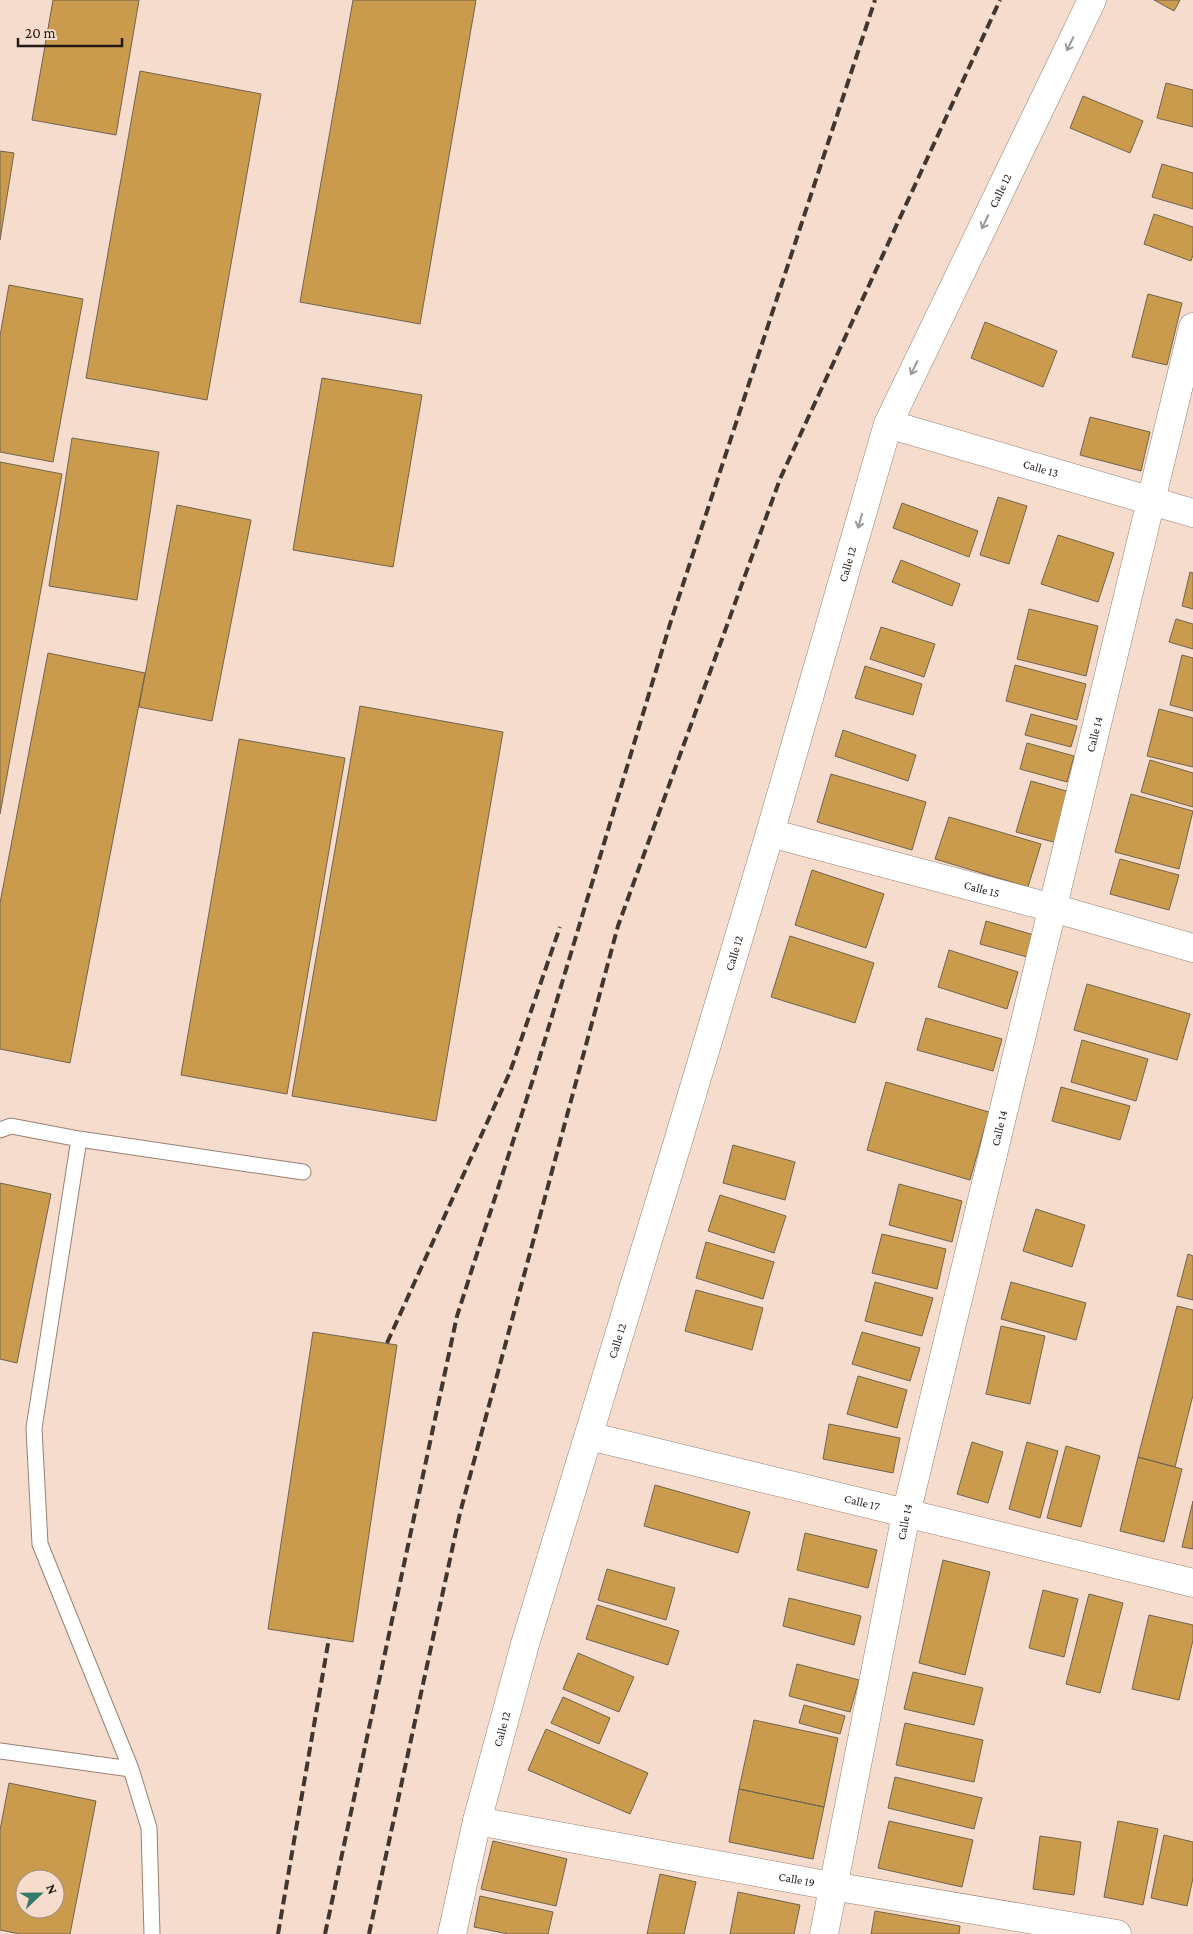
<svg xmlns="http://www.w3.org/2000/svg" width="1193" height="1934" font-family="'Crimson Pro',serif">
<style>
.building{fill:#cb9b4d;stroke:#716450;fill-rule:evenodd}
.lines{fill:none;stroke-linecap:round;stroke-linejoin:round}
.service-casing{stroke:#988174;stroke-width:17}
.minor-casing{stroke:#988174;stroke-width:29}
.secondary-casing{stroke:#988174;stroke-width:29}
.service{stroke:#fff;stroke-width:15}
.minor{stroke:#fff;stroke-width:28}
.secondary{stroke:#fff;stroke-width:28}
.rail{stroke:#413630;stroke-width:4;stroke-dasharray:10 5;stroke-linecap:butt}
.oneway{stroke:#9c9896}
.labels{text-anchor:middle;stroke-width:5;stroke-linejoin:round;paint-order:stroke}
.street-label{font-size:12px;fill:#241b16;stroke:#f5dccd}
</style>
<rect width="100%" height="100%" fill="#f5dccd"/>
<path class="building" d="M53,0h86l-23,135 -84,-15z
M353,0h123l-56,324 -120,-22z
M1154,0h26l-6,11z
M140,71l121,23 -54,306 -121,-22z
M1166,83l27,7v37l-36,-9z
M1083,96l60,25 -13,32 -60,-25z
M0,151l14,2 -14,87z
M1162,164l31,9v36l-41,-12z
M1154,214l39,13v28l-2,6 -47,-17z
M9,285l74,14 -30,163 -53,-10v-116z
M1148,294l34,9 -15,62 -35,-8z
M985,322l72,29 -14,36 -72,-29z
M322,378l100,17 -29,172 -100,-17z
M1090,417l60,15 -9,39 -61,-16z
M72,438l87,14 -22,148 -88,-14z
M0,462l62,12 -62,340z
M998,497l29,9 -18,58 -29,-9z
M902,503l76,28 -9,26 -76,-29z
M177,505l74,15 -39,201 -73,-14z
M1058,535l56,18 -16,49 -57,-18z
M901,560l59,24 -8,22 -60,-24z
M1190,572l3,1v36l-11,-3z
M1029,609l69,17 -12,50 -69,-17z
M1176,619l17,5v25l-24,-7z
M881,627l54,17 -11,33 -54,-18z
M48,653l97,20 -75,390 -70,-14v-146z
M1182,655l11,3v53l-23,-6z
M1015,665l71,19 -9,36 -71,-19z
M865,666l57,18 -9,31 -58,-17z
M360,706l143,26 -67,389 -144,-25z
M1159,709l34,9v49l-46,-11z
M1031,714l46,12 -6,21 -46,-12z
M843,730l73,25 -8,26 -73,-25z
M239,739l106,19 -58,336 -106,-19z
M1027,743l47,13 -7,26 -47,-13z
M1150,760l43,13v34l-52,-15z
M831,774l95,28 -14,48 -95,-28z
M1031,781l39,11 -13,51 -41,-11z
M1131,794l62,17 -14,58 -64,-17z
M949,817l92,27 -13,43 -93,-28z
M1120,859l59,16 -10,35 -59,-16z
M812,870l72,24 -18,54 -71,-23z
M986,921l48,14 -7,22 -47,-13z
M790,936l84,27 -19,60 -84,-26z
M949,950l69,22 -11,37 -69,-22z
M1087,984l103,30 -13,46 -103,-30z
M926,1018l76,21 -9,32 -76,-21z
M1082,1040l66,19 -12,42 -65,-19z
M886,1082l103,30 -19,68 -103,-30z
M1061,1087l69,19 -10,34 -68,-19z
M733,1145l62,17 -10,38 -62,-17z
M0,1183l51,11 -34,169 -17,-4z
M899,1184l63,17 -10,41 -63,-17z
M720,1195l66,21 -12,37 -66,-22z
M1036,1209l49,16 -13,42 -49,-16z
M882,1234l64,15 -9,40 -65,-16z
M706,1242l68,20 -11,37 -67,-21z
M1188,1254l5,2v44l-16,-4z
M875,1282l58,16 -11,38 -57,-15z
M1011,1282l75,21 -10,37 -75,-21z
M696,1290l67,18 -11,42 -67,-19z
M1177,1306l16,4v85l-18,72 -37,-10z
M1001,1326l44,10 -15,68 -44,-10z
M313,1332l84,13 -44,297 -85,-13z
M862,1332l58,16 -10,33 -58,-17z
M858,1376l49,14 -10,38 -50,-14z
M829,1424l71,14 -7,35 -70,-14z
M972,1442l31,10 -15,51 -31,-9z
M1027,1442l31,9 -18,67 -31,-9z
M1066,1446l34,10 -19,71 -34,-9z
M1138,1457l44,12 -18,73 -44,-11z
M655,1485l95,27 -12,41 -94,-27z
M1193,1501v48l-11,-2z
M805,1533l72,17 -9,38 -71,-18z
M943,1560l47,12 -25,103 -46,-12z
M607,1569l68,19 -9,32 -68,-20z
M1043,1590l35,9 -14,58 -35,-9z
M1089,1594l34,9 -23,90 -34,-9z
M789,1598l72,18 -7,29 -71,-19z
M597,1605l82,26 -11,34 -82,-26z
M1149,1615l44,10v15l-14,60 -47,-11z
M578,1653l56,24 -15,35 -56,-23z
M797,1664l62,16 -9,32 -61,-16z
M913,1672l70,16 -9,37 -70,-16z
M563,1697l47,21 -11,26 -48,-21z
M804,1705l41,11 -5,18 -41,-11z
M754,1720l84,18 -14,69 -85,-18z
M905,1723l78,17 -9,42 -78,-17z
M546,1729l102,44 -18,41 -102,-44z
M895,1777l87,21 -8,31 -86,-21z
M9,1783l87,18 -26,133h-50l-20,-4v-100zM25,1879h30v30h-30z
M739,1789l85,18 -11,52 -84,-17z
M889,1821l84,19 -11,47 -84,-19z
M1118,1821l40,8 -15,76 -39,-8z
M1164,1835l29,7v36l-6,28 -36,-8z
M1040,1836l41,6 -7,53 -41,-6z
M493,1841l74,18 -11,47 -75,-17z
M660,1874l36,8 -12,52h-37z
M738,1892l62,13 -6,29h-64z
M480,1896l73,16 -5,22h-40l-34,-7z
M875,1911l85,15 -1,8h-88z"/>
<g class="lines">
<g class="service-casing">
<path id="service" d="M0,1130l11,-4 68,13 224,33
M79,1139l-45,289 6,116 91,225 18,59 3,106
M0,1751l131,18"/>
</g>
<g class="minor-casing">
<g id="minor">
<path id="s1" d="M888,424l305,89"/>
<path id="s2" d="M770,833l283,75 140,40"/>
<path id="s3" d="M589,1436l604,147"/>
<path id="s4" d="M477,1821l355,65 285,48"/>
<path id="s5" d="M452,1934l25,-113 48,-177 151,-496 94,-315 118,-409 204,-424"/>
</g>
</g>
<g class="secondary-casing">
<g id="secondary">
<path id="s6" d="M824,1934l82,-420 287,-1187"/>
</g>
</g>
<use href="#service" class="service"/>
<use href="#minor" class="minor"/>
<use href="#secondary" class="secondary"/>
<path class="rail" d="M387,1343l123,-271 50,-145
M278,1934l51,-296
M325,1934l132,-618 77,-240 136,-452 205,-624
M369,1934l91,-421 158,-587 162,-447 220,-479"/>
</g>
<defs><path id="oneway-shaft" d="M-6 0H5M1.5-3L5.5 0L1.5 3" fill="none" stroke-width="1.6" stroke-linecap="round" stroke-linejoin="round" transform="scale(1.25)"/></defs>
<g class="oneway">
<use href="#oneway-shaft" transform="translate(1070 44) rotate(116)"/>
<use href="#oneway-shaft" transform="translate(985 222) rotate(116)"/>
<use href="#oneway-shaft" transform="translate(914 368) rotate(116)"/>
<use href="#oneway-shaft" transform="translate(860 521) rotate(106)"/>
</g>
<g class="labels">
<g class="street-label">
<text dy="4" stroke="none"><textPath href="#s5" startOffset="1831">Calle 12</textPath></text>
<text dy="4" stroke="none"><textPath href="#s1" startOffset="159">Calle 13</textPath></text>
<text dy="4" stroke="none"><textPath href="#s5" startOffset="1426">Calle 12</textPath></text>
<text dy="4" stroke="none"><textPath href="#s6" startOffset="1230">Calle 14</textPath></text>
<text dy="4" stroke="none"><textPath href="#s2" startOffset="219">Calle 15</textPath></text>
<text dy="4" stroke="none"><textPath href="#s5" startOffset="1021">Calle 12</textPath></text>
<text dy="4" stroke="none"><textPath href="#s6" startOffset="825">Calle 14</textPath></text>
<text dy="4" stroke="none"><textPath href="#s5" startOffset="616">Calle 12</textPath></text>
<text dy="4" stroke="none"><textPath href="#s3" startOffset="281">Calle 17</textPath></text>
<text dy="4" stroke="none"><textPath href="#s6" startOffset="420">Calle 14</textPath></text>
<text dy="4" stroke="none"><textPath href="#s5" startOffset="211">Calle 12</textPath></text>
<text dy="4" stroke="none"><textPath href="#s4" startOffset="325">Calle 19</textPath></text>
</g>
</g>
<g transform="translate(40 1894) rotate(68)"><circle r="24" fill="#f5dccd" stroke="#a18f84"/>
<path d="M0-4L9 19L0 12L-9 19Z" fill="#357a6d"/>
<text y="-8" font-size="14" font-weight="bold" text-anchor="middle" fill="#241b16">N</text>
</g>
<path d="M18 38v8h104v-8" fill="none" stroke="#241b16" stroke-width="2.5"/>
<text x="25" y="38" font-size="15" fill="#241b16" stroke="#f5dccd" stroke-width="4" paint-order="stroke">20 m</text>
</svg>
